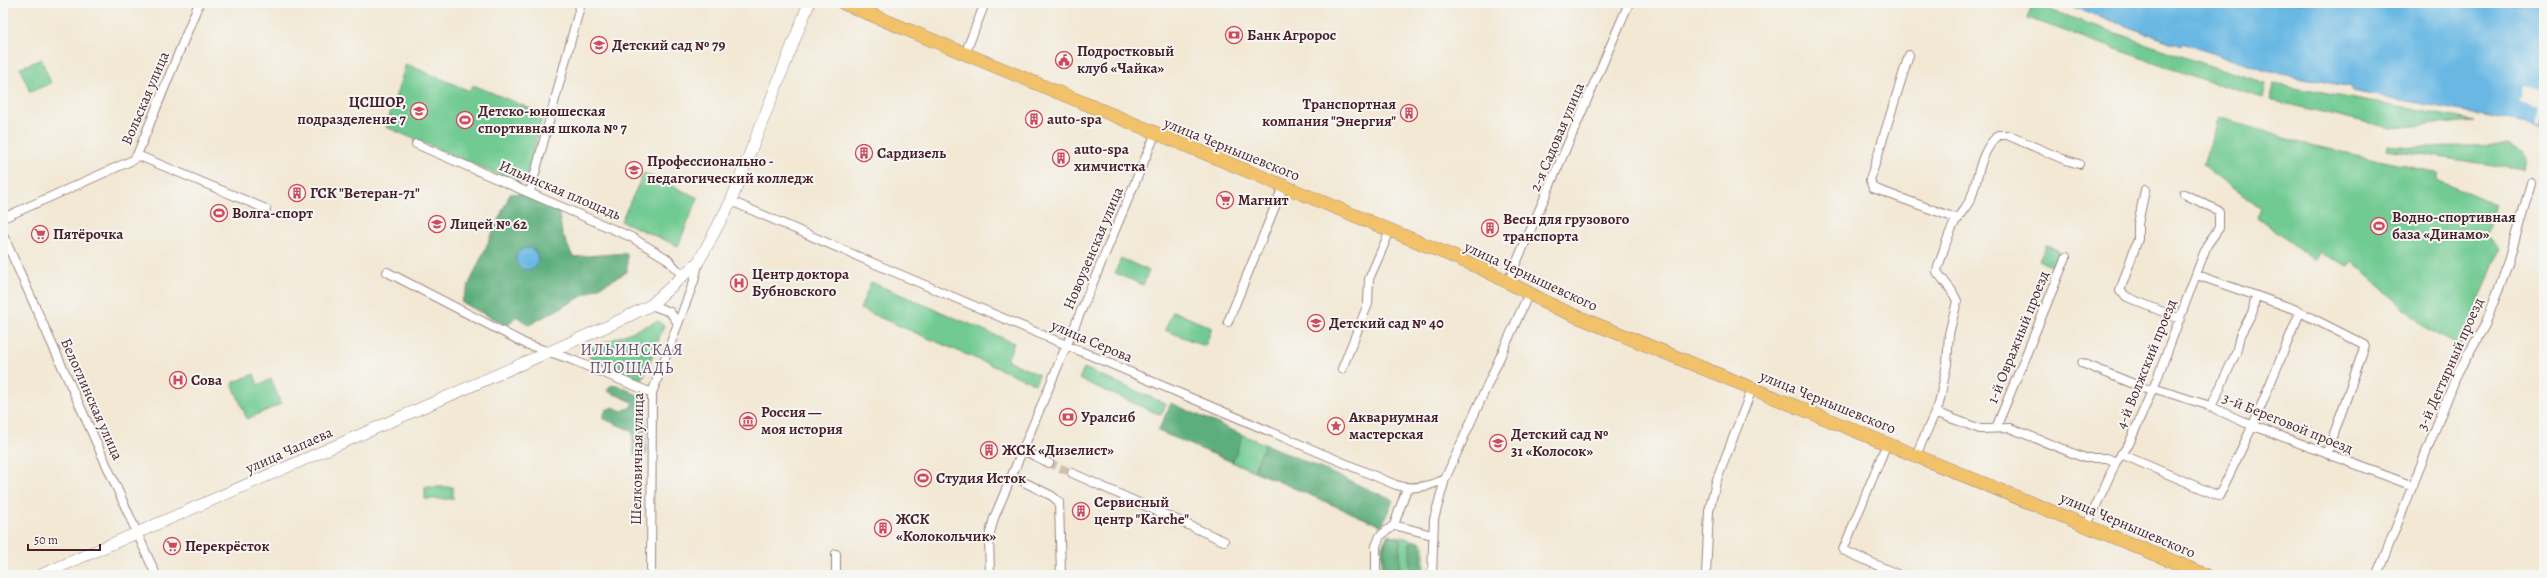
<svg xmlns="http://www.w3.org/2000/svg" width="2547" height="578" font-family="Alegreya,serif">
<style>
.green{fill:#70ca91;stroke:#5d745e}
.forest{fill:#5cae7b;stroke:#536653}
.water{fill:#68b8e3;stroke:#596c87}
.pier{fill:#f2e8d4}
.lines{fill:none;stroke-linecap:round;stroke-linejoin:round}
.minor-tunnel{stroke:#d0c0b2;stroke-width:8;stroke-dasharray:8 4;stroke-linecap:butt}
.minor-casing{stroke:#9e8480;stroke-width:10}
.tertiary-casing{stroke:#9e8480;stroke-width:12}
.primary-casing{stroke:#9e8480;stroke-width:14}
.minor{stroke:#fff;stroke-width:8}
.tertiary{stroke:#fff;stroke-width:11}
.primary{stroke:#f2c26a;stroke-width:13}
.labels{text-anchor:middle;stroke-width:4;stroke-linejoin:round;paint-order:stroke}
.poi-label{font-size:15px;font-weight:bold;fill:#4a1f2b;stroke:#f6f6f2;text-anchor:start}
.street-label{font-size:15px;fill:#4a1f2b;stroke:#f6f6f2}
.neighbourhood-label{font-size:16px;letter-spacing:1px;fill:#724f71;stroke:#f6f6f2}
</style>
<rect width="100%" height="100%" fill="#f6f6f2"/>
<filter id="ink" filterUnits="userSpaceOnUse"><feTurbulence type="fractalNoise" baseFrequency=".025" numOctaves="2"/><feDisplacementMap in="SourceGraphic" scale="8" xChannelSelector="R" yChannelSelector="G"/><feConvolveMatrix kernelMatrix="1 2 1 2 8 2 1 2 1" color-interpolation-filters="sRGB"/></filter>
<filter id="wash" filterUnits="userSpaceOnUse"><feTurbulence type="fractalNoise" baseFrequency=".012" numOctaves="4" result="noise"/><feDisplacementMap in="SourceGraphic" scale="16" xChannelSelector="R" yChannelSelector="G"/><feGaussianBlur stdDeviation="0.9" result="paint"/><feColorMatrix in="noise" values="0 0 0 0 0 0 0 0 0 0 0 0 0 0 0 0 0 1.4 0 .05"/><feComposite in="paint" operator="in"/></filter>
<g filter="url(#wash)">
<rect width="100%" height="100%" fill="#f2e8d4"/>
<path class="green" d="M2018,3h12l174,61 62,19 -3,15 -62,-19 -173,-61 3,-10z
M41,59l10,24 -21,9 -10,-24z
M406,64l64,27 2,-5h4l67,28 -17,65 -6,5 -134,-57z
M2273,84l202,37 -84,7 -121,-28z
M2219,117l78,25 141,31 -2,6 59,25 -9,31 13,14 -38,99 -35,-20 -74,-67 -4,5 -29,-14 -4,9 -58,-44 4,-8 -58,-44z
M2388,145l25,2 95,-2 14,7 5,6 -2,12 -138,-21z
M644,173l54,25 -20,48 -57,-25z
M2046,245l13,6 -6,16 -14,-6z
M1121,258l28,13 -6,14 -28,-12z
M871,282l143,61 -7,17 32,15 -4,9 -175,-75z
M1173,311l39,17 -7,18 -40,-16z
M658,321l6,5 -23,57 -52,-26 3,-9z
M1084,368l82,36 -5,11 -82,-36z
M254,374l4,11 13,-6 10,25 -34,15 -15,-36z
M1243,435l22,9 -11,27 -22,-9z
M425,487h28v12h-28z
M1388,534l33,8 3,4v29h-43l1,-29z"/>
<path class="forest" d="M523,193l35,16 4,24 11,24 54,-4v19l-98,53 -13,-9 -9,10 -46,-24 49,-108z
M618,385l23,12 4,15 1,43h-12l-2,-24 -30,-13 4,-8 7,-3 9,4 9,-4 2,-5 -26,-11 3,-5z
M1171,403l72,32 -11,27 -74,-31z
M1265,444l128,56 -11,26 -128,-55z
M1389,535l11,4v36h-16v-29z
M1410,542l9,1 2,4v28h-11z"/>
<path class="water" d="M2063,3h481v123l-192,-35v-4l-86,-16 -84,-28 -1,3z
M516 259a11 11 0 1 1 22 0a11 11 0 1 1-22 0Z"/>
<path class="pier" d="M2522,85l22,5v13l-5,22 -4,-2 4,-16 -20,-5z"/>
</g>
<g filter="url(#ink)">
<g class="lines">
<path class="minor-tunnel" d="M1049,463l23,10"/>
<g class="minor-casing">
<path id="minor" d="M965,54l20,-51
M1909,55l-39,125 3,8 85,31
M416,144l215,93 35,21 17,18
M137,155l129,54
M2145,190l-7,34v15l-18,52 7,6 53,22
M530,192l51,-189
M731,201l142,62 523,222c17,5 33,2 49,-6
M3,218l130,-58 4,-5 62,-152
M3,235l153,340
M387,272l139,72 44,15 82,34
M2197,275l97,34 71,36 -38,109
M1508,282l121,-279
M651,305l19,7 8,11
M1228,322l55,-135
M2082,363l69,28
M1342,369l26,-65 1,-25 21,-48
M2153,388l54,17 39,18 167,63
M2211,407l25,-54 4,-18 13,-24 2,-14
M1935,412l45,17 30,-1 75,30h22l9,4
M1996,428l70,-171
M1887,443l-44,107 56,25
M1023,450l26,13
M2121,454l98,42 34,-71 47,-113
M1916,455l23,-51 8,-40 2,-30 8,-33 -5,-10 -15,-19 1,-5c5,-13 8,-28 15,-41 4,-10 13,-17 18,-28 8,-22 9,-48 28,-63h8l56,24 16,5
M1072,473l152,68
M1012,476l40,20 7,6 2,73
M1394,525l38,10
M2087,525l29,-63 13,-18 28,-65 50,-134 12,-17v-17l-35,-17
M836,554v21
M651,575l1,-182 42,-112 5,-20
M990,575l-1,-38 5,-19 161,-383
M1376,575v-29l4,-10 14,-11 13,-37
M1432,575l2,-56 11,-40 84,-186
M1706,575l3,-64 7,-29 36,-93
M2377,575l81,-203 27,-47 23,-61 23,-81"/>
</g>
<g class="tertiary-casing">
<path id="tertiary" d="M41,575l567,-249 43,-21 48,-44 32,-60 78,-198"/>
</g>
<g class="primary-casing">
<path id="primary" d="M843,3l638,265 78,41 647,266"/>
</g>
<use href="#minor" class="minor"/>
<use href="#tertiary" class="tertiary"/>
<use href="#primary" class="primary"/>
</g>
</g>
<defs>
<g id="bank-ring" transform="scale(0.9)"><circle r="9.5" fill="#f6f6f2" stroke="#d1495b" stroke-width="1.5"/><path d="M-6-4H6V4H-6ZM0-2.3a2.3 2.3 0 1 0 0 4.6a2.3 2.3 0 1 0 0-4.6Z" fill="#d1495b"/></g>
<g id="school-ring" transform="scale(0.9)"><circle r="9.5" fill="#f6f6f2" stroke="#d1495b" stroke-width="1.5"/><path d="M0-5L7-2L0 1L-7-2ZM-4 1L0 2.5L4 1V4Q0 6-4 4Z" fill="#d1495b"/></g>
<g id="civic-ring" transform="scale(0.9)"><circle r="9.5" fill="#f6f6f2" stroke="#d1495b" stroke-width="1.5"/><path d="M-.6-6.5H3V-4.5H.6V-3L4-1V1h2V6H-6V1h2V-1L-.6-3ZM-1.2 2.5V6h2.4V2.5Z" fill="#d1495b"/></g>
<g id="building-ring" transform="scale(0.9)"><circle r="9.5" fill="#f6f6f2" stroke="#d1495b" stroke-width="1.5"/><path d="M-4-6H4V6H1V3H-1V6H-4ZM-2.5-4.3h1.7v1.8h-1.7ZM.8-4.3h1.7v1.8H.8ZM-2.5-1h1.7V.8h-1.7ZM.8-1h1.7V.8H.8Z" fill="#d1495b"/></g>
<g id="stadium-ring" transform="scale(0.9)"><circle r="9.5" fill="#f6f6f2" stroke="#d1495b" stroke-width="1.5"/><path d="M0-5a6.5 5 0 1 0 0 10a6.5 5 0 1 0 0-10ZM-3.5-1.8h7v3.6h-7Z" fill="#d1495b"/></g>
<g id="university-ring" transform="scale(0.9)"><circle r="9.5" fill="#f6f6f2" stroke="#d1495b" stroke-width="1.5"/><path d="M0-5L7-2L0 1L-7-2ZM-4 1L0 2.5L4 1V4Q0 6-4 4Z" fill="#d1495b"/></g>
<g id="supermarket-ring" transform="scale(0.9)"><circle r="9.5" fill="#f6f6f2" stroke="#d1495b" stroke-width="1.5"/><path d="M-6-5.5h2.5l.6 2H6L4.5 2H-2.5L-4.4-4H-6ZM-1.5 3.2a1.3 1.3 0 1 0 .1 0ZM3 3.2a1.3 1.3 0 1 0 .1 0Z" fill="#d1495b"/></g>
<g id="hospital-ring" transform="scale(0.9)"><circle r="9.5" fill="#f6f6f2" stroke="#d1495b" stroke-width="1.5"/><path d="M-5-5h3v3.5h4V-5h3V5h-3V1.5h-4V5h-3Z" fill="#d1495b"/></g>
<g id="museum-ring" transform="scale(0.9)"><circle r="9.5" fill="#f6f6f2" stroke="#d1495b" stroke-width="1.5"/><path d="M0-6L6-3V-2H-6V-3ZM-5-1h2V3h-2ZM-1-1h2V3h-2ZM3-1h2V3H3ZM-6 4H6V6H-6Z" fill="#d1495b"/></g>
<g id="sight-ring" transform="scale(0.9)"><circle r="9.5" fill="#f6f6f2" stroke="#d1495b" stroke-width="1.5"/><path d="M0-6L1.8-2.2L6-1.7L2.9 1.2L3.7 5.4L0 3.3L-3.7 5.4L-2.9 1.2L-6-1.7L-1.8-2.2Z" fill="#d1495b"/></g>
</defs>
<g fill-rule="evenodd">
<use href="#bank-ring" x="1234" y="35"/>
<use href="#school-ring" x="599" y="45"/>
<use href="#civic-ring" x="1064" y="60"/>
<use href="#school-ring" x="419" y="111"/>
<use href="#building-ring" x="1409" y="113"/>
<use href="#building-ring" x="1034" y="119"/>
<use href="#stadium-ring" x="465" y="120"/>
<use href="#building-ring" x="864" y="153"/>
<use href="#building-ring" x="1061" y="158"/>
<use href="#university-ring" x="634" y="170"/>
<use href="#building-ring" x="297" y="193"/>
<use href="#supermarket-ring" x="1225" y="200"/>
<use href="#stadium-ring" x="219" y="213"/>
<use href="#school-ring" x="437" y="224"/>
<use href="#stadium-ring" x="2379" y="226"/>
<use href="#building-ring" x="1490" y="228"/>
<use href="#supermarket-ring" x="40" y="234"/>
<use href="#hospital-ring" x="739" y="283"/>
<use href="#school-ring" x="1316" y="323"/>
<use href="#hospital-ring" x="178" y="380"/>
<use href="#bank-ring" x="1068" y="417"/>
<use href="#museum-ring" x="748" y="421"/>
<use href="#sight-ring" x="1336" y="426"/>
<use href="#school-ring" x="1498" y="443"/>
<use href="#building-ring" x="989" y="450"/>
<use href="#stadium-ring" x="923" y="478"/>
<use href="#building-ring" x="1081" y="511"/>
<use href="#building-ring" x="883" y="528"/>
<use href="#supermarket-ring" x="172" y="546"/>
</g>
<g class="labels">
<g class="poi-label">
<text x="1247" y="40">Банк Агророс</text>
<text x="612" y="50">Детский сад № 79</text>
<text x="1077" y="56">Подростковый<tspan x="1077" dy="17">клуб «Чайка»</tspan></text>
<text x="406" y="107" text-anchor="end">ЦСШОР,<tspan x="406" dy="17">подразделение 7</tspan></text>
<text x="1396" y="109" text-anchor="end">Транспортная<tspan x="1396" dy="17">компания "Энергия"</tspan></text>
<text x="478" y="116">Детско-юношеская<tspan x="478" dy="17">спортивная школа № 7</tspan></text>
<text x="1047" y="124">auto-spa</text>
<text x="1074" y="154">auto-spa<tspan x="1074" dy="17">химчистка</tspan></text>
<text x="877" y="158">Сардизель</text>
<text x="647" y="166">Профессионально -<tspan x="647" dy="17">педагогический колледж</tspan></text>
<text x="310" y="198">ГСК "Ветеран-71"</text>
<text x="1238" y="205">Магнит</text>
<text x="232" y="218">Волга-спорт</text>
<text x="2392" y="222">Водно-спортивная<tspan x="2392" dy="17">база «Динамо»</tspan></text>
<text x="1503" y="224">Весы для грузового<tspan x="1503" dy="17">транспорта</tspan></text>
<text x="450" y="229">Лицей № 62</text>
<text x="53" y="239">Пятёрочка</text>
<text x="752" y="279">Центр доктора<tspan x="752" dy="17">Бубновского</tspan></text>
<text x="1329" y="328">Детский сад № 40</text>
<text x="191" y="385">Сова</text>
<text x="761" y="417">Россия —<tspan x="761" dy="17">моя история</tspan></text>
<text x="1081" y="422">Уралсиб</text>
<text x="1349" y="422">Аквариумная<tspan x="1349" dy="17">мастерская</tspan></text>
<text x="1511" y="439">Детский сад №<tspan x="1511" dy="17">31 «Колосок»</tspan></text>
<text x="1002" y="455">ЖСК «Дизелист»</text>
<text x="936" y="483">Студия Исток</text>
<text x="1094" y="507">Сервисный<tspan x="1094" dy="17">центр "Karche"</tspan></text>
<text x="896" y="524">ЖСК<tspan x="896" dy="17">«Колокольчик»</tspan></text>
<text x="185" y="551">Перекрёсток</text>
</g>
<g class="street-label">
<text transform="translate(145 98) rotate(-67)" y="5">Вольская улица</text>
<text transform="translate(1557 137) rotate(-67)" y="5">2-я Садовая улица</text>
<text transform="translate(1232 149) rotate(22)" y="5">улица Чернышевского</text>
<text transform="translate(560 190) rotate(23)" y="5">Ильинская площадь</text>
<text transform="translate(1093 248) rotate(-67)" y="5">Новоузенская улица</text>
<text transform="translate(1531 276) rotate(25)" y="5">улица Чернышевского</text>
<text transform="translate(2018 337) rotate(-68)" y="5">1-й Овражный проезд</text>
<text transform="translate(1092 341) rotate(23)" y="5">улица Серова</text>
<text transform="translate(2146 364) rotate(-68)" y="5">4-й Волжский проезд</text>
<text transform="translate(2450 364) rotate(-66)" y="5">3-й Дегтярный проезд</text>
<text transform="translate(92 399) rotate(66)" y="5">Белоглинская улица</text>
<text transform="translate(1828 402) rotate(22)" y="5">улица Чернышевского</text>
<text transform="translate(2288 423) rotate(22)" y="5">3-й Береговой проезд</text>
<text transform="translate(289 450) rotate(-24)" y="5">улица Чапаева</text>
<text transform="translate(637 459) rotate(-89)" y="5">Шелковичная улица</text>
<text transform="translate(2128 525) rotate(23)" y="5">улица Чернышевского</text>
</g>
<g class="neighbourhood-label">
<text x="632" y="355">ИЛЬИНСКАЯ<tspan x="632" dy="18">ПЛОЩАДЬ</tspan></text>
</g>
</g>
<rect width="2547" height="578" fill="none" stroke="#f6f6f2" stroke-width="16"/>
<path d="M28 544v6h72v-6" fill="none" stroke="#4a1f2b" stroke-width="2"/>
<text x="34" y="544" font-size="12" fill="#4a1f2b" stroke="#f6f6f2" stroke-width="3" paint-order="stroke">50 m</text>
</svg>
